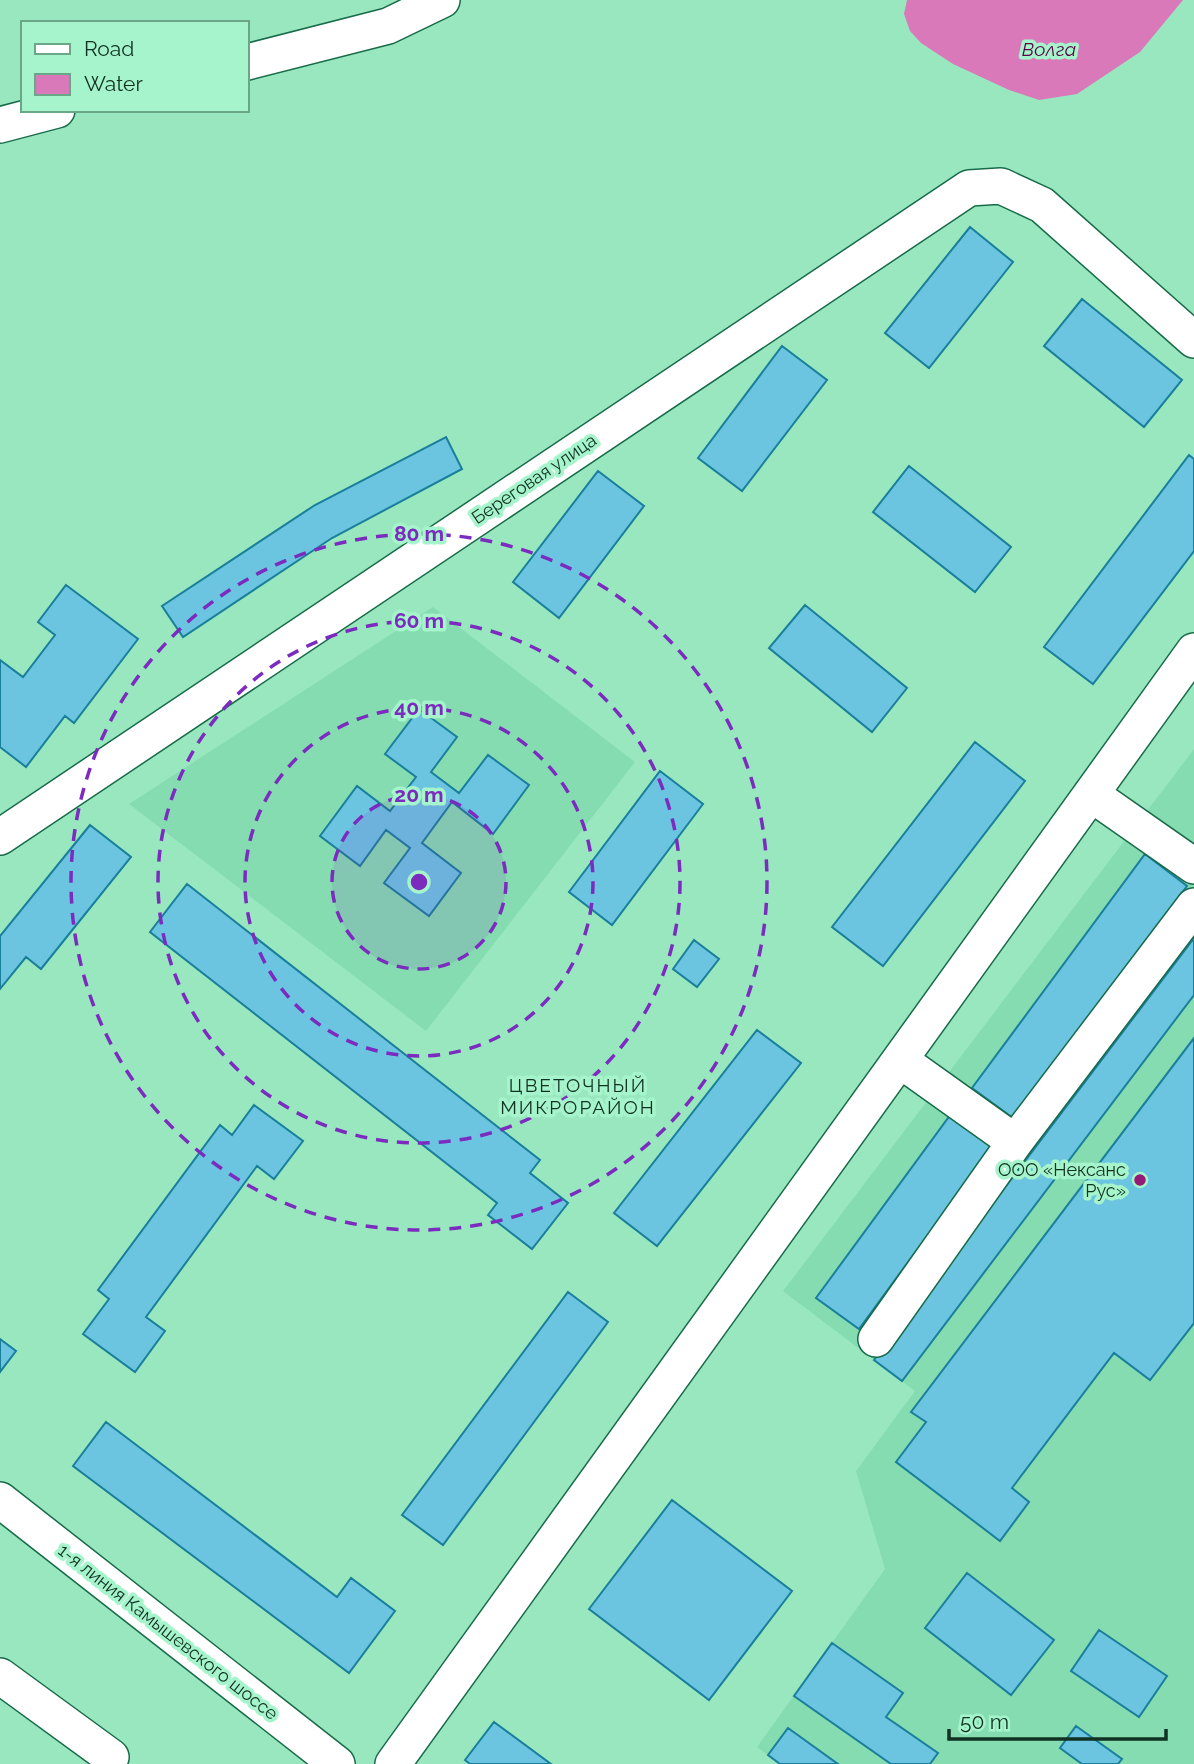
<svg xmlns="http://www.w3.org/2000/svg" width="1194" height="1764" font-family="Raleway,sans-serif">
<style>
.built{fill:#85dcb1}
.water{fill:#d979b9}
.building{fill:#6bc5e1;stroke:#197f9a;stroke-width:2}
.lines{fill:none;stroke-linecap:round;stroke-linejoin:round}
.minor-casing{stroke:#186b49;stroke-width:38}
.minor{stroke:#fff;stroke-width:35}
.ring{fill:none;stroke:#7b2cbf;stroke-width:3.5;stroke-dasharray:12 9}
.poi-dot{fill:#941a75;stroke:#a6f4cb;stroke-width:2.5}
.labels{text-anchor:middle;stroke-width:7;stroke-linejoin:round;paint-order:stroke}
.street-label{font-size:18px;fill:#113223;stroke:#a6f4cb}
.poi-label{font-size:18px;fill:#113223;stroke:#a6f4cb;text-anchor:end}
.water-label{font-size:19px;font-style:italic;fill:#5b0046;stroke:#a6f4cb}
.neighbourhood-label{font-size:19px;letter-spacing:2px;fill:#113223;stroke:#a6f4cb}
.centre{fill:#7b2cbf;stroke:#a6f4cb;stroke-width:3.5}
.ring-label{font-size:21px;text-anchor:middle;font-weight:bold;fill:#7b2cbf;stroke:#a6f4cb;stroke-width:7;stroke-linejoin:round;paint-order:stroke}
</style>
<rect width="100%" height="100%" fill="#99e7bf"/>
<path class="built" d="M433,607l202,155 -209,269 -297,-227z
M1194,749v1015h-414l-23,-17 128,-178 -29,-98 59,-80 -132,-100z"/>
<path class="water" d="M907,0h276l-43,52 -63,42 -38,6 -30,-10 -56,-26 -32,-21 -11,-12 -6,-17z"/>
<path class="building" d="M970,227l43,35 -84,106 -44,-35z
M1082,299l100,81 -38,47 -100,-81z
M782,346l45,34 -85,111 -44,-33z
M446,437l16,32 -130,69 -149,99 -21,-31 153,-101z
M1189,455l5,4v92l-101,133 -49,-37z
M909,466l102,81 -36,45 -102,-80z
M598,471l46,35 -85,112 -46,-36z
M66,585l72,54 -64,84 -9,-7 -39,51 -26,-20v-87l23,17 32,-42 -17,-13z
M805,605l102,83 -35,44 -103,-84z
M419,709l38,28 -26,35 28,21 29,-38 41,30 -36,49 -41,-32 -30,41 39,30 -32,43 -45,-33 26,-35 -24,-18 -26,36 -40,-30 37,-50 33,25 26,-34 -31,-23z
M975,742l50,39 -142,185 -51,-39z
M660,771l43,33 -91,121 -43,-33z
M90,825l41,32 -90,112 -15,-12 -26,32v-53z
M1145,854l42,32 -174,232 -41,-30z
M187,884l353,276 -10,13 38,30 -36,46 -44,-34 9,-12 -347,-271z
M1194,938v57l-292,386 -28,-21z
M694,940l25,19 -22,28 -24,-18z
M757,1030l44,33 -144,183 -43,-33z
M1194,1038v285l-44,57 -36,-27 -102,135 17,14 -29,39 -104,-79 30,-40 -15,-10z
M254,1105l49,36 -29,38 -17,-13 -111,151 19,14 -30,41 -52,-38 26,-35 -11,-9 122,-165 12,10z
M951,1114l43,31 -135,184 -43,-31z
M568,1292l40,30 -165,223 -41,-30z
M0,1339l16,12 -16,21z
M106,1422l231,175 14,-19 44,33 -46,62 -276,-207z
M672,1500l120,91 -83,109 -120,-91z
M967,1573l87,67 -43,55 -86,-67z
M1099,1630l68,46 -28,41 -68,-46z
M832,1643l71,50 -17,24 52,36 -8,11h-39l-97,-68z
M494,1722l57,42h-81l-5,-4z
M1076,1726l46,33 -4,5h-36l-22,-16z
M788,1728l50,36h-58l-12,-9z"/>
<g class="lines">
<g class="minor-casing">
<path id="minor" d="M247,62l141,-36 54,-26
M0,125l57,-15
M1091,794l103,72
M0,837l969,-649 32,-2 41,19 152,135
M900,1060l115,82
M876,1339l139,-197 179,-236
M0,1500l337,264
M0,1676l111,81
M393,1764l801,-1113"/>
</g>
<use href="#minor" class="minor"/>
</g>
<circle cx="419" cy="882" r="87" fill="#7b2cbf" fill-opacity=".12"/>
<g class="ring">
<circle cx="419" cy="882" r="87"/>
<circle cx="419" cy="882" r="174"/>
<circle cx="419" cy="882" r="261"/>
<circle cx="419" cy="882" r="348"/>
</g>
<circle class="poi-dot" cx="1140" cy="1180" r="7"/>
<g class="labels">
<g class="street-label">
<text transform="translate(534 479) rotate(-34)" y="6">Береговая улица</text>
<text transform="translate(168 1632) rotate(38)" y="6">1-я линия Камышевского шоссе</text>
</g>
<g class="poi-label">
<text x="1126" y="1176">ООО «Нексанс<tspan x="1126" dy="21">Рус»</tspan></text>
</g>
<g class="water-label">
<text x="1049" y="56">Волга</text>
</g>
<g class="neighbourhood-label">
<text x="578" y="1092">ЦВЕТОЧНЫЙ<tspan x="578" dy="22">МИКРОРАЙОН</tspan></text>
</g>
</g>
<circle cx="419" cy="882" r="10" class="centre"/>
<g class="ring-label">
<text x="419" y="541">80 m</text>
<text x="419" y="628">60 m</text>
<text x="419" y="715">40 m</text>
<text x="419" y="802">20 m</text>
</g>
<rect x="21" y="21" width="228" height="91" fill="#a6f4cb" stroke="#6aa688" stroke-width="2"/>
<rect x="35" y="44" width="35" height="10" fill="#ffffff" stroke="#6aa688" stroke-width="2"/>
<text x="84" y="56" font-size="21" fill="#113223">Road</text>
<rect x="35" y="74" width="35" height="21" fill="#d979b9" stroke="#6aa688" stroke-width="2"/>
<text x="84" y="91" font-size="21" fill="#113223">Water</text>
<path d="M949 1729v10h217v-10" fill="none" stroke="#113223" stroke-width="3.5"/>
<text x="960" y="1729" font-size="21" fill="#113223" stroke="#a6f4cb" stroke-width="5" paint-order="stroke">50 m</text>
</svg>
